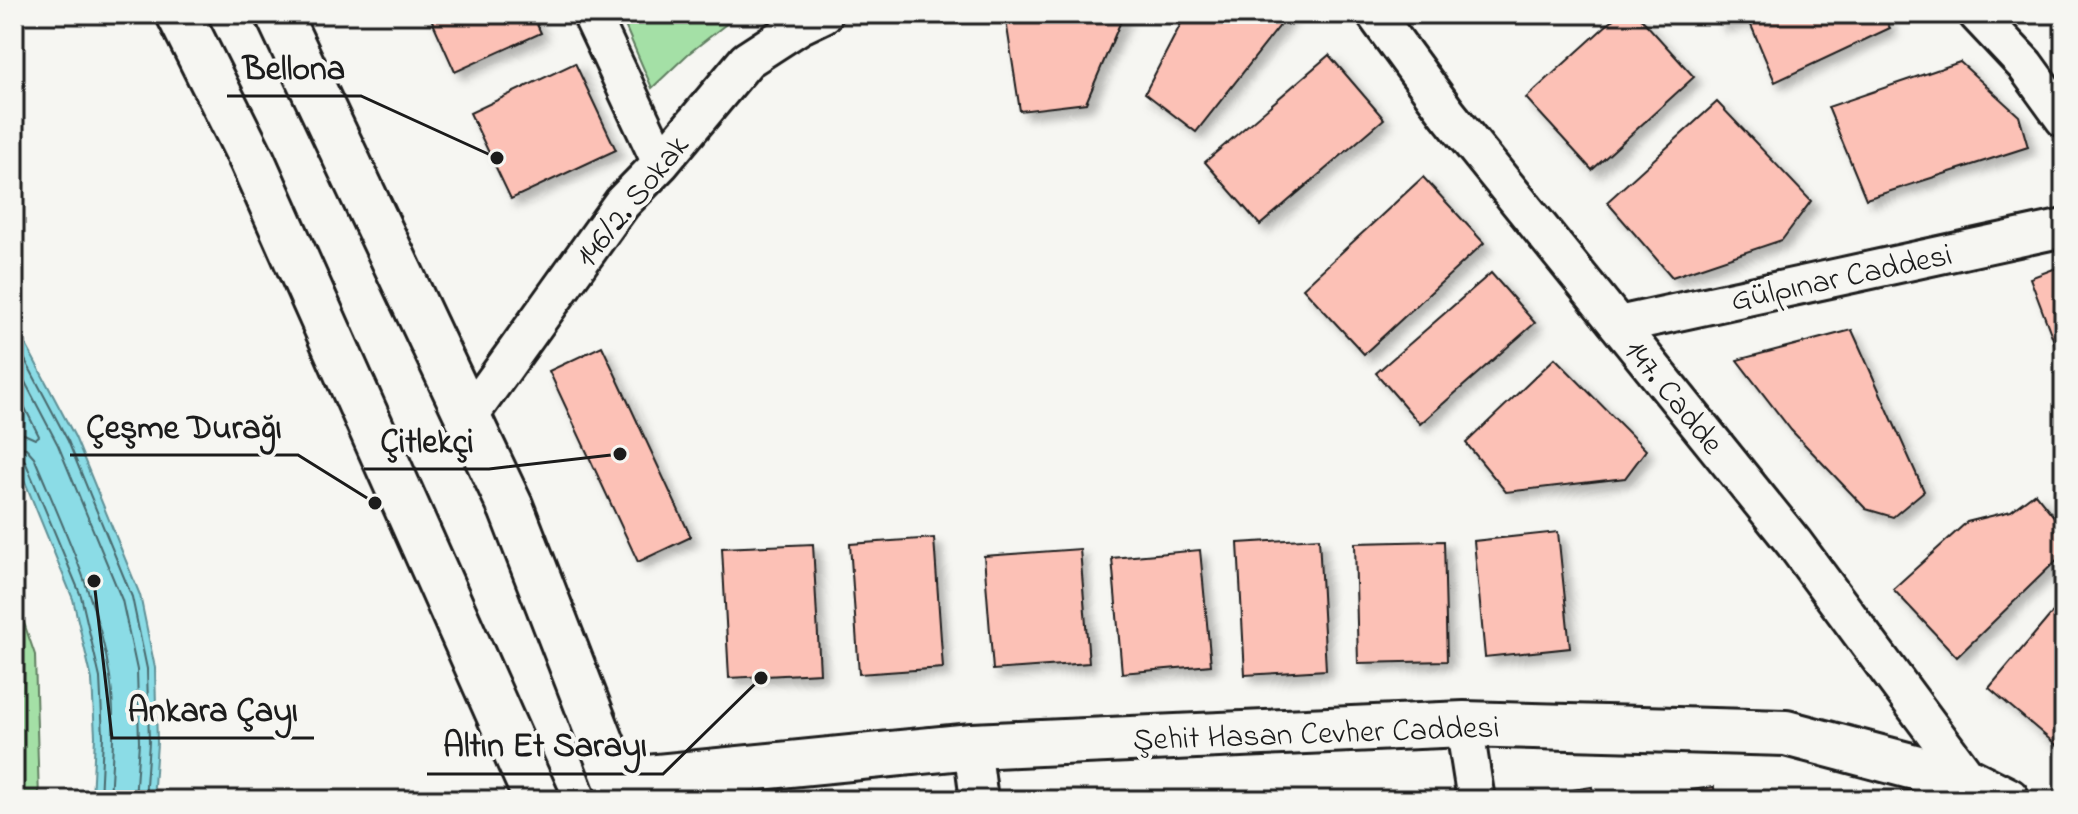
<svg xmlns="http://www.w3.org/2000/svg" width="2078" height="814" font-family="'Indie Flower',sans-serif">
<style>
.green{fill:#a4e0a6;stroke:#607e61;stroke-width:2}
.water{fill:#8bdce6;stroke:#5f8f95;stroke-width:2}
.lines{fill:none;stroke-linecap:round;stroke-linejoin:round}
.shore{stroke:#48696d;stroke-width:2}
.building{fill:#fcc1b6;stroke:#1c1c1c;stroke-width:2;filter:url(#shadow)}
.street-casing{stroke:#1c1c1c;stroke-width:42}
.secondary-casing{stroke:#1c1c1c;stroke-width:50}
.highway-casing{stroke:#1c1c1c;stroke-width:50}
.street{stroke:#f6f6f2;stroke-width:36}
.secondary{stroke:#f6f6f2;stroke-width:44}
.highway{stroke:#f6f6f2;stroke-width:44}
.labels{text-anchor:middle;stroke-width:8;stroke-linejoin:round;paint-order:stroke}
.street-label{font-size:32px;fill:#1c1c1c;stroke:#f6f6f2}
.leader{fill:none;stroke:#1c1c1c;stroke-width:3}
.callout-dot{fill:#1c1c1c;stroke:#f6f6f2;stroke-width:3}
.callout-label{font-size:34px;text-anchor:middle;font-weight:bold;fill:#1c1c1c;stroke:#f6f6f2;stroke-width:8;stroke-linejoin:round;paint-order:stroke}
</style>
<defs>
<filter id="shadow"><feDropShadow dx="7" dy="7" stdDeviation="4" flood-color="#0004"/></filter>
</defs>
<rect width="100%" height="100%" fill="#f6f6f2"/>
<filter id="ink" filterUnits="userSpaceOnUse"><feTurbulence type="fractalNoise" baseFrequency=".0125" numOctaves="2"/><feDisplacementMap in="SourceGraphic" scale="16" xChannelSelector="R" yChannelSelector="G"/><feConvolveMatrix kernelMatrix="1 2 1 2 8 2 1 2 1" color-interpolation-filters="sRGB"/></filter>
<g filter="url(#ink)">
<path class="green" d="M620,14h119l-51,40 -36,34z
M14,594l21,61 4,145h-25z"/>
<path class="water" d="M14,322l61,115 65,158 15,73 2,75 -4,57h-61l3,-64 -3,-56 -19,-81 -59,-144z"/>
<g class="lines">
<path class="shore" d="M14,339l54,102 64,156 15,72 2,73 -4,58
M14,361l44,84 64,155 15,70 2,72 -4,58
M14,386l25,50 -4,3 -11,-5h-10
M14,446l12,2 8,9c30,72 64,143 76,220 6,40 2,83 0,123
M14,456h6l5,5 56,135 19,82 3,58 -3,64"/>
</g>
<path class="building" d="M429,14h103l9,19 -86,39z
M1005,14h119l-38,89 -66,8z
M1186,14h103l-93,118 -51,-39z
M1619,14h18l57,63 -102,93 -66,-72z
M1716,14h166l8,14 -115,54 -27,-64 -28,6z
M1329,55l55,64 -124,106 -55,-63z
M1960,62l59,54 9,31 -162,52 -38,-92z
M575,63l41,87 -105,49 -41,-86z
M1717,102l94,99 -29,39 -110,37 -65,-75z
M1423,177l61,66 -120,111 -61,-66z
M2064,265v103l-34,-90z
M1491,273l44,50 -115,101 -44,-51z
M1852,330l72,161 -31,26 -27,-8 -75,-79 -54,-70z
M602,346l89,191 -53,25 -89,-191z
M1555,358l91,92 -21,28 -119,14 -40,-49z
M2035,493l29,36v24l-107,104 -64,-68 74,-67 44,-11z
M1558,532l12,116 -85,9 -11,-116z
M934,538l9,130 -84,6 -9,-130z
M1319,538l7,132 -81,5 -7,-132z
M1444,541l3,120 -89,2 -3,-120z
M813,544l7,129 -91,5 -7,-130z
M1080,549l9,114 -96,7 -9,-114z
M1200,550l11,115 -89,8 -10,-115z
M2064,599v147l-3,3 -72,-61z
M1592,787l2,13h-71l-1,-2z
M1714,787l1,13h-91v-1z"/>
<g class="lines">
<g class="street-casing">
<path id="street" d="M591,14l70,149
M1375,14l73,100 346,429 177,239 2,12
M1977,14l48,51 39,54
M1618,325l446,-97
M468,418l154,-215 39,-40 86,-103 54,-35 23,-11
M1464,724l12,76
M972,746l7,54"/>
</g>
<g class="secondary-casing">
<path id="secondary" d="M617,781l355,-35 492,-22 322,9 185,49 36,18"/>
</g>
<g class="highway-casing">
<path id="highway" d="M179,14l73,146 285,640
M278,14l233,494 113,292"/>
</g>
<use href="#street" class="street"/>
<use href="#secondary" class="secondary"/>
<use href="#highway" class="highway"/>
</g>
</g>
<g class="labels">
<g class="street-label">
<text transform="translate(631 200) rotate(-51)" y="11">146/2. Sokak</text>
<text transform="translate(1841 276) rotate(-12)" y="11">Gülpınar Caddesi</text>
<text transform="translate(1675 396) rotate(51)" y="11">147. Cadde</text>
<text transform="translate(1316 732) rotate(-2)" y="11">Şehit Hasan Cevher Caddesi</text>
</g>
</g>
<path class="leader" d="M497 158L361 96H227M375 503L298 455H70M620 454L489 469H364M94 581L112 738H314M761 678L663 774H427"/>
<g class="callout-dot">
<circle cx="497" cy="158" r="8"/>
<circle cx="375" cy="503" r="8"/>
<circle cx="620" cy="454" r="8"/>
<circle cx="94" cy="581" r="8"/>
<circle cx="761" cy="678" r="8"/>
</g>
<g class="callout-label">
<text x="294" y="79">Bellona</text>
<text x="184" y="438">Çeşme Durağı</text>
<text x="427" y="452">Çitlekçi</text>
<text x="213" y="721">Ankara Çayı</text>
<text x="545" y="756">Altın Et Sarayı</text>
</g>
<rect width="2078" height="814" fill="none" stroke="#f6f6f2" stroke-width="48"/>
<rect x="24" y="24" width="2030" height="766" fill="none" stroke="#1c1c1c" stroke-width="3" filter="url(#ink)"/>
</svg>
